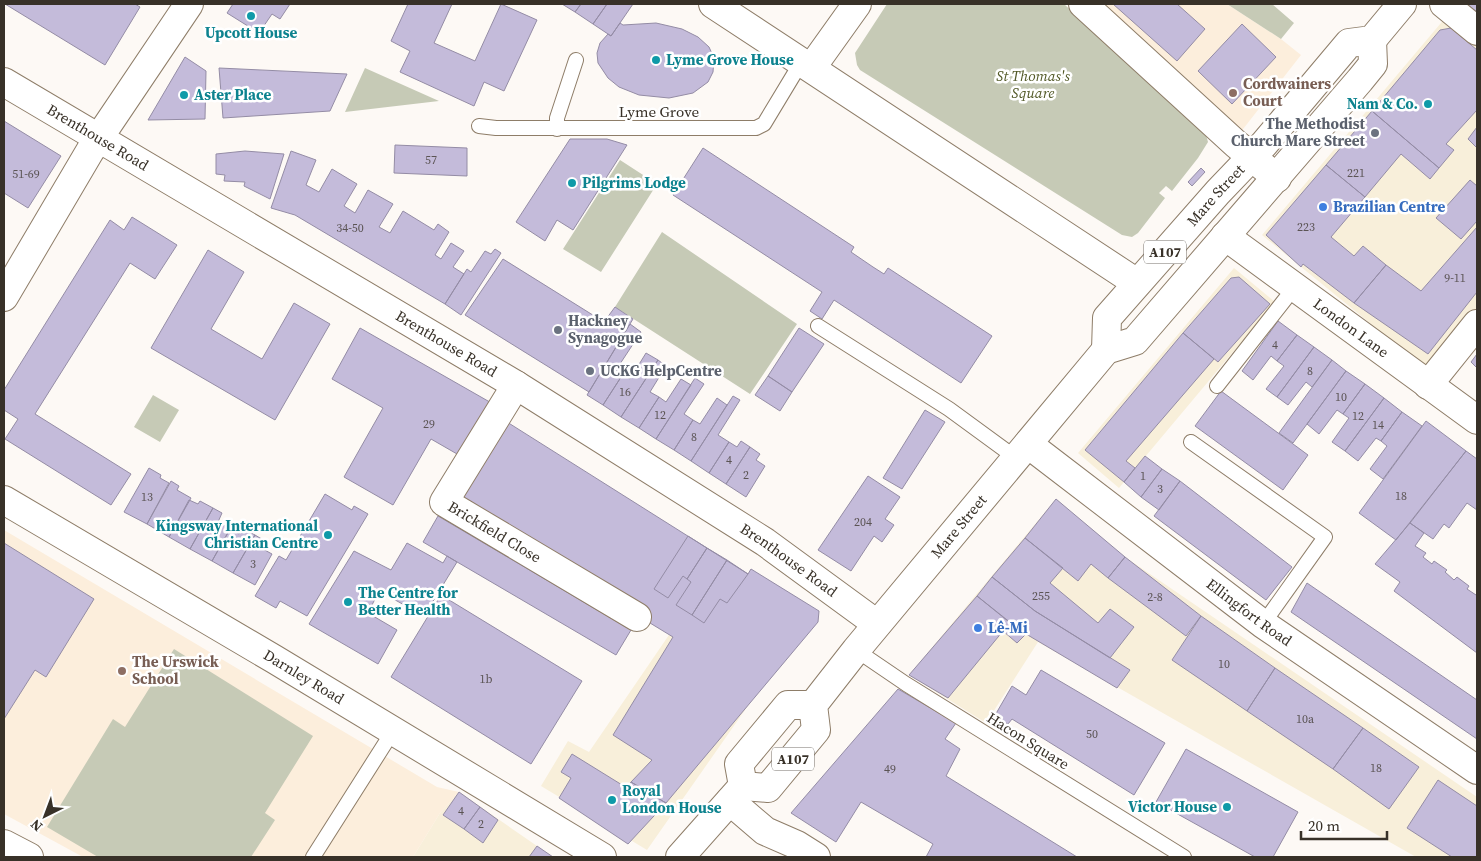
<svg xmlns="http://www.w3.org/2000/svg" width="1481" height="861" font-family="'Source Serif 4',serif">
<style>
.commercial{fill:#f8efda}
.built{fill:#fceedc}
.green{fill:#c6cab6}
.building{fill:#c4bbda;stroke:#948ca5}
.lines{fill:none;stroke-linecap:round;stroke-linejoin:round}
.service-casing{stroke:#8e7d68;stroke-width:16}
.minor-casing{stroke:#8e7d68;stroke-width:30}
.primary-casing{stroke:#8e7d68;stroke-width:30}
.service{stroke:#fff;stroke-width:14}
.minor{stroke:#fff;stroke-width:28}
.primary{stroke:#fff;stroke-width:28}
.culture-dot{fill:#0f9aa8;stroke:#fff;stroke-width:2}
.education-dot{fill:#8d6e63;stroke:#fff;stroke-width:2}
.worship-dot{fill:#6b7280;stroke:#fff;stroke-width:2}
.shop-dot{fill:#3f7fe0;stroke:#fff;stroke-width:2}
.labels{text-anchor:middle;stroke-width:5;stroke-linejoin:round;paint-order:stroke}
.number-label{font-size:12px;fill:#5b5454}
.shield{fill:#fff;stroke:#746f68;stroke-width:1}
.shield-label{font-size:14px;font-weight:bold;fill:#383128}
.culture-label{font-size:15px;font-weight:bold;fill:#0d838f;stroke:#fff;text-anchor:start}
.park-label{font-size:15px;font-style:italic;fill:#535a28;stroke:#fff}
.education-label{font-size:15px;font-weight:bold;fill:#785e54;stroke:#fff;text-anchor:start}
.street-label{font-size:15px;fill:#383128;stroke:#fff}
.worship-label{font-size:15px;font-weight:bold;fill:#5b616d;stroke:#fff;text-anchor:start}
.shop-label{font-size:15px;font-weight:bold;fill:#366cbe;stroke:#fff;text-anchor:start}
</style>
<rect width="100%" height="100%" fill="#fdf9f5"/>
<path class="commercial" d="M1446,17l31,25v267l-49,59 -8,-4 -158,-129z
M1234,268l41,34 -156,186 -41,-35z
M1056,499l69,58 352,240v60h-61l-378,-215 -52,81 -77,-48z
M751,569l8,121 -112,160 -106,-64 27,-45 21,11 82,-120 26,15z
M459,792l94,65h-140l27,-44z"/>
<path class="built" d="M1100,4h127l54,35 20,16 -61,78z
M4,530l433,257 22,5 -19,21 -27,44h-330l-79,-43z"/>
<path class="green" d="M887,4h177l142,131 2,7 -10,16 -26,33 -6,-5 -7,7 6,5 -27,35 -6,4 -10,-2 -262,-165 -3,-5 -2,-12z
M1227,4h45l22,19 -13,16z
M365,68l74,33 -94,11z
M620,160l37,24 -56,88 -38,-23z
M662,232l135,92 -47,70 -135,-87z
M153,395l26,15 -19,32 -26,-15z
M174,649l139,87 -48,77 10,7 -24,37h-153l-51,-30 66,-108 12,8z"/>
<path class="building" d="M5,4h130l5,3 -35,58z
M233,4h57l-10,15 -8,-5 -13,19 -32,-20z
M408,4h44l-18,39 41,18 26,-57 36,16 -33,71 -20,-9 -10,24 -74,-34 10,-21 -19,-10z
M562,4h19l-6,8z
M581,4h26l-14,20 -18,-12z
M607,4h26l-22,32 -18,-12z
M1113,4h64l28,25 -28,32z
M1467,4h10v8z
M620,23l3,2 33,-2 26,6 16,8 11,10 5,11 -1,14 -5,10 -15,11 -24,5 -30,-3 -20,-8 -11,-9 -10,-15 -1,-10 3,-10 8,-9 3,2z
M1242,24l34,33 -44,47 -34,-33z
M1451,28l26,22v60l-31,34 8,6 -15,18 -67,-57 68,-81z
M185,57l21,14 -1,48 -57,1z
M219,68l128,6 -17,37 -107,7z
M1372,111l67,57 -9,11 -29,-25 -36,43 -39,-32z
M4,121l57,35 -33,52 -24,-15z
M1477,127v21l-9,-9z
M570,139h37l20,6 -54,85 -16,-10 -12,21 -29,-19z
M395,145l72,3v28l-73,-3z
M703,148l151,99 -3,5 22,15 11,7 4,-6 104,68 -31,47 -127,-83 -12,19 -12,-8 12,-19 -149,-97z
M245,151l39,3 -14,45 -26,-13 1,-4 -21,-1 1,-6 -9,-1v-20z
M291,151l25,9 -10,25 13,7 13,-23 25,15 -13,22 11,7 13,-23 25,14 -14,23 11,6 13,-22 31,19 4,-6 11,8 -14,23 6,4 10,-16 13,8 -11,16 11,7 -19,30 -150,-89 -24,-7z
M1326,165l39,32 -34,40 23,19 9,-10 23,19 -32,38 -51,-39 -2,3 -35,-32z
M1201,168l4,4 -13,14 -4,-4z
M1470,180l7,6v35l-16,18 -25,-21z
M132,217l45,28 -22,34 -25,-16 -95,151 96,60 -20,31 -106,-66 13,-20 -14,-9v-20l106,-170 14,10z
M1477,227v65l-49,62 -74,-51 32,-38 35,26z
M495,249l6,4 -40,62 -16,-11 22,-35 4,3 14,-21 6,3z
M208,250l36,22 -33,57 51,30 32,-56 36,21 -55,96 -124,-72z
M503,259l101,63 11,-15 18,12 -44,73 -124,-77z
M1239,277l31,27 -52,58 -35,-29 48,-55z
M1278,321l19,14 -20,26 -6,-5 -18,24 -11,-9z
M630,324l11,8 -25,38 7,4 -20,31 -16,-10z
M360,328l135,77 -31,53 -33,-19 -38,66 -49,-28 39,-69 -51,-29z
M799,328l25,16 -32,48 -24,-16z
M1183,333l31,26 -88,102 9,7 -11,14 -39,-32z
M1297,335l17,12 -37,50 -11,-8 18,-23 -7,-5z
M1314,347l18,13 -20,27 -6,-5 -18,23 -11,-8z
M646,353l12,7 -37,57 -18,-12 20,-31 7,5z
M1477,354v14l-6,-6z
M658,360l8,6 -16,26 9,5 -20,31 -18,-11z
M1332,360l14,11 -53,72 -14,-10z
M1346,371l19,13 -22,30 -6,-4 -18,24 -12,-10z
M768,376l24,16 -12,19 -25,-16z
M695,378l9,6 -20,30 9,6 -19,30 -18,-11z
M681,379l10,6 -35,54 -17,-11 20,-31 7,5z
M1365,384l19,14 -39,53 -13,-9 17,-24 -6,-4z
M1221,391l87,64 -25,35 -88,-64z
M733,396l7,4 -22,35 11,7 -20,31 -18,-12z
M717,398l10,7 -36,56 -17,-11 19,-30 7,4z
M1384,398l18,14 -21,29 -5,-3 -18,23 -13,-10z
M925,410l20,12 -43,67 -19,-11z
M1402,412l20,14 -39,53 -13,-10 17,-23 -6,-5z
M1426,421l40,30 -70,89 -37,-27z
M507,422l241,152 3,-5 68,42 -1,11 -152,181 -35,-21 21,-22 -39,-25 60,-98 -220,-134z
M741,441l9,6 -24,37 -17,-11 20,-31 8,5z
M750,447l10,7 -4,6 9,6 -19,31 -20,-13z
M1466,451l11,8v51l-10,-7 -18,25 -5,-4 -11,15 -23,-16z
M1145,456l17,13 -21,28 -17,-15z
M149,468l12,7 -1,3 9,5 -22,41 -23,-12z
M1162,469l18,12 -21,29 -18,-13z
M868,476l32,21 -15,22 9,6 -12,17 -8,-6 -23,35 -33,-21z
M171,481l8,5 -2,4 14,8 -22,39 -22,-13z
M1180,481l112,86 -26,33 -112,-84z
M325,494l27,16 2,-4 14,8 -61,102 -27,-15 -4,7 -21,-12 24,-40 7,4z
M1056,499l69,58 -17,21 -17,-14 -13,17 -53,-43z
M189,500l9,4 2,-3 13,7 -23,41 -21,-12z
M213,508l9,5 -4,9 12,7 -18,32 -22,-12z
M438,516l193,114 -15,25 -193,-113z
M1410,523l14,10 -9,13 11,7 -3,4 9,7 2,-3 13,9 -2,2 9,8 3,-3 12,9 -2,3 9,6 1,-1v59l-83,-62 6,-9 -25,-18z
M243,528l12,7 -22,38 -21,-12 18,-32 9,5z
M255,535l10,6 -4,7 11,6 -17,31 -22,-12z
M688,536l19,12 -20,31 -4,-3 -15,22 -14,-9z
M1025,538l38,30 -13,15 48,40 12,-14 24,18 -24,31 -75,-47 -43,-34z
M4,543l90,56 -48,78 -11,-7 -31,49z
M407,543l36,20 4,-7 10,6 -33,54 -45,-25 -11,22 29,17 -19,34 -69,-40 45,-73 37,19z
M707,548l20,12 -35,55 -16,-10 15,-23 -4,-3z
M1125,557l76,59 -15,20 -78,-58z
M727,560l21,14 -21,29 -7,-4 -16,24 -12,-8z
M992,577l43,34 95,59 -13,18 -96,-57 -44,-35z
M1307,583l170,117v39l-186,-127z
M441,595l141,86 -51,83 -140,-87z
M977,596l48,39 -8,8 -14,-12 -55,67 -39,-23z
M1201,616l74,52 -28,43 -75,-51z
M1275,668l88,60 -30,41 -86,-58z
M1041,670l124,73 -31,52 -122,-76 -4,5 -14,-7 18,-31 14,9z
M898,689l58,34 -11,16 15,10 -14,27 131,81h-151l7,-13 -72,-42 -25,40 -45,-29z
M1363,728l56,39 -30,42 -56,-40z
M1186,749l112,63 -25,45h-18l-99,-55z
M572,754l55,34 4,-6 35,21 -38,41 -69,-46 12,-20 -10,-6z
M1438,780l39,26v51h-25l-45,-29z
M459,792l21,15 -16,22 -21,-14z
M480,807l18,13 -15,23 -19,-14z
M537,846l16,11h-24z"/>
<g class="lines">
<g class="service-casing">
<path id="service" d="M479,126l17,2h260l8,-4 38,-63
M557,129v-11l19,-58
M818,326l131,83 67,49
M1217,386l77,-98
M1191,442l134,95 -62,87
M856,650l50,34 278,173
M313,857l80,-126"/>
</g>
<g class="minor-casing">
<g id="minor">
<path d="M713,4l424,279"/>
<path d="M1083,4l153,140 41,34"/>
<path d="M1444,4l33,27"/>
<path d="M812,67l45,-63"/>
<path id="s1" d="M4,82l512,303 249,157 112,82"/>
<path id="s2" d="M1225,236l252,184"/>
<path d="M4,297l86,-146 99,-147"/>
<path id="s3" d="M516,385l-72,117 193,115"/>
<path d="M1428,385l49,-61"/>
<path id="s4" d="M1028,444l235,180 214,146"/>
<path id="s5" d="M4,500l270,159 328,198"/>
<path d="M730,801l35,30 32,14 19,12"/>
<path d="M4,844l25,13"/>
</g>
</g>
<g class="primary-casing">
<g id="primary">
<path id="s6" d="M1106,350l1,-32 111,-126 46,-48 85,-101 23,-3 30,-36"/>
<path id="s7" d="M743,786l25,2 48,-58 -3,-25 43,-55 250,-300 29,-9 225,-261 13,-16 -1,-24"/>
<path d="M680,857l63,-71 -4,-22 49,-59h25"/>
</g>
</g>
<use href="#service" class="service"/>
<use href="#minor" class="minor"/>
<use href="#primary" class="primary"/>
</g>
<g class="culture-dot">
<circle cx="251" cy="16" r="5"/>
<circle cx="656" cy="60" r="5"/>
<circle cx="184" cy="95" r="5"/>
<circle cx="1428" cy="104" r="5"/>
<circle cx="572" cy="183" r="5"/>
<circle cx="328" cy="535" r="5"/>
<circle cx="348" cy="602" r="5"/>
<circle cx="612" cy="800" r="5"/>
<circle cx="1227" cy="807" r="5"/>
</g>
<g class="education-dot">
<circle cx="1233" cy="93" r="5"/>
<circle cx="122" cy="671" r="5"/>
</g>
<g class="worship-dot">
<circle cx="1375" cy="133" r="5"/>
<circle cx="558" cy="330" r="5"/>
<circle cx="590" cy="371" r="5"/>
</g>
<g class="shop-dot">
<circle cx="1323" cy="207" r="5"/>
<circle cx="978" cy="628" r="5"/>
</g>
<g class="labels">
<g class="number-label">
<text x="431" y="164">57</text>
<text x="1356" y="177">221</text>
<text x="26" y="178">51-69</text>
<text x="1306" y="231">223</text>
<text x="350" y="232">34-50</text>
<text x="1455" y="282">9-11</text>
<text x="1275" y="349">4</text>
<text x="1310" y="375">8</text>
<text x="625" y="396">16</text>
<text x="1341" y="401">10</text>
<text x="660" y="419">12</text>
<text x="1358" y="420">12</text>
<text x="429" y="428">29</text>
<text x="1378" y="429">14</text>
<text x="694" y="441">8</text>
<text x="729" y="464">4</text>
<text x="746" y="479">2</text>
<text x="1143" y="480">1</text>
<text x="1160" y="493">3</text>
<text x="1401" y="500">18</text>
<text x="147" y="501">13</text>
<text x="863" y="526">204</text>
<text x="253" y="568">3</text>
<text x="1041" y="600">255</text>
<text x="1155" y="601">2-8</text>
<text x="1224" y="668">10</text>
<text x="486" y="683">1b</text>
<text x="1305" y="723">10a</text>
<text x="1092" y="738">50</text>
<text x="1376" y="772">18</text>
<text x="890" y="773">49</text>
<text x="461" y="815">4</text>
<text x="481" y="828">2</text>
</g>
<g class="shield">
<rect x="1144" y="240.5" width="42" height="23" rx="4"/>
<rect x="772" y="747.5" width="42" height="23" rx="4"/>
</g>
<g class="shield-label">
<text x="1165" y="257">A107</text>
<text x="793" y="764">A107</text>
</g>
<g class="culture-label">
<text x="251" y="38" text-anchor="middle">Upcott House</text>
<text x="666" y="65">Lyme Grove House</text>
<text x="194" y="100">Aster Place</text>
<text x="1418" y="109" text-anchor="end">Nam &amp; Co.</text>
<text x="582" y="188">Pilgrims Lodge</text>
<text x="318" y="531" text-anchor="end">Kingsway International<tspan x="318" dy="17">Christian Centre</tspan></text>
<text x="358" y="598">The Centre for<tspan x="358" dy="17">Better Health</tspan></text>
<text x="622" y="796">Royal<tspan x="622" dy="17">London House</tspan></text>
<text x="1217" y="812" text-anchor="end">Victor House</text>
</g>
<g class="park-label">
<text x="1033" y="81">St Thomas's<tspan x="1033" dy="17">Square</tspan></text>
</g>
<g class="education-label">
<text x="1243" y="89">Cordwainers<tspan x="1243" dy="17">Court</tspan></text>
<text x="132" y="667">The Urswick<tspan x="132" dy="17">School</tspan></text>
</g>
<g class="street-label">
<text x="659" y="117">Lyme Grove</text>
<text dy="5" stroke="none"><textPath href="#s1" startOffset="109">Brenthouse Road</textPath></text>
<text dy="5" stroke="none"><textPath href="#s6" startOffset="196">Mare Street</textPath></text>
<text dy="5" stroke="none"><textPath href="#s2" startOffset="156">London Lane</textPath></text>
<text dy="5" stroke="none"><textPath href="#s1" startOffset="514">Brenthouse Road</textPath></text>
<text dy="5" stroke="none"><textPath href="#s7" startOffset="356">Mare Street</textPath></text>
<text dy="5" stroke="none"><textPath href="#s3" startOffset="196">Brickfield Close</textPath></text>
<text dy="5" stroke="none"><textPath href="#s1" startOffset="919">Brenthouse Road</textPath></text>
<text dy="5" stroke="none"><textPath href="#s4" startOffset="278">Ellingfort Road</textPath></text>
<text dy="5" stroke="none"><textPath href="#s5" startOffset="348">Darnley Road</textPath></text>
<text transform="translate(1028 741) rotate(32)" y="5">Hacon Square</text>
</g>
<g class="worship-label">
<text x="1365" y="129" text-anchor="end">The Methodist<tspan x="1365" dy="17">Church Mare Street</tspan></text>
<text x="568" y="326">Hackney<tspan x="568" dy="17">Synagogue</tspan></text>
<text x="600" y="376">UCKG HelpCentre</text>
</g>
<g class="shop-label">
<text x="1333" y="212">Brazilian Centre</text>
<text x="988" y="633">Lê-Mi</text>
</g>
</g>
<rect width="1481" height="861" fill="none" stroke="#383128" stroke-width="10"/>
<g transform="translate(45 816) rotate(222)" stroke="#ffffff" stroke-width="4" paint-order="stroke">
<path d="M0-4L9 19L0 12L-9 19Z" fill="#383128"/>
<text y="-8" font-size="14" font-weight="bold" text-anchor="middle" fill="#383128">N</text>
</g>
<path d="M1301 831v8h86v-8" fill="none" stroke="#383128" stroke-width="2.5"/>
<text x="1308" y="831" font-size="15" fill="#383128" stroke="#ffffff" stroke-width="4" paint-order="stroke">20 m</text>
</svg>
